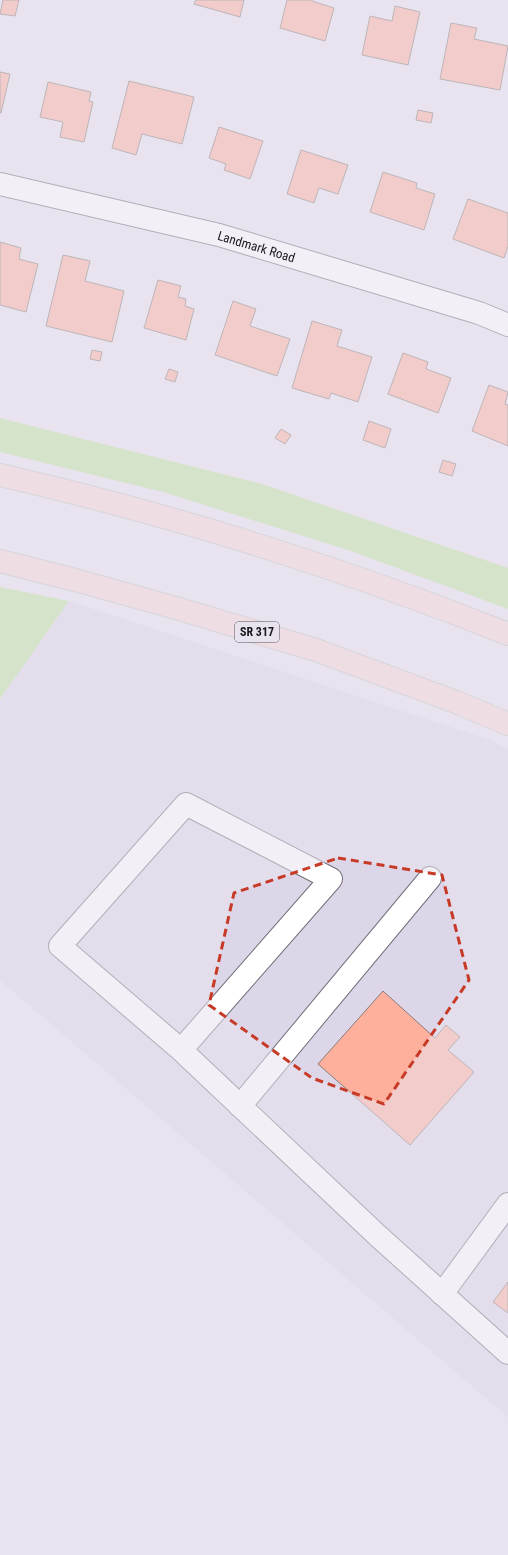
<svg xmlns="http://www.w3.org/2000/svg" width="508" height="1555" font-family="'Roboto Condensed',sans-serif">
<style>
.built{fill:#ddd6e8}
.green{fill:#bfe3a1}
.building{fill:#feb09d;stroke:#887c79}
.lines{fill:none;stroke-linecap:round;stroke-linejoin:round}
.minor-casing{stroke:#726e78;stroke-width:24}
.major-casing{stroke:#c3c3c4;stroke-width:24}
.minor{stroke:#fff;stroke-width:22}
.major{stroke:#f7d7d7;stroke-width:22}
.marked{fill:none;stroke:#c63a26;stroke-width:3;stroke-dasharray:8 5;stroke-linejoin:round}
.labels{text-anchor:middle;stroke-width:4;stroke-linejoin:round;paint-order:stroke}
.shield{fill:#e8e3ee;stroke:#58555b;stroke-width:1}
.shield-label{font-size:12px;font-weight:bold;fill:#1a181c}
.street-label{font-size:13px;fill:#1a181c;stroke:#e8e3ee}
</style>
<rect width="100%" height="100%" fill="#e8e3ee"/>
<path class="built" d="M69,601l421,139 18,9v668l-508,-437v-281z"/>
<path class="green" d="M0,418l262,66 246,84v41l-157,-58 -188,-59 -163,-40z
M0,587l69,14 -69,98z"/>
<path class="building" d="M3,0h16l-4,16 -15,-2z
M196,0h48l-4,17 -46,-13z
M287,0h25v1l22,7 -9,33 -45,-13z
M395,6l25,6 -12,53 -46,-10 8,-39 22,5z
M451,23l26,5 -3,11 34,7 -8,44 -60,-11z
M0,72l10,2 -9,39h-1z
M129,81l65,16 -12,47 -40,-10 -6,21 -24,-7z
M48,82l43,10 -2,9 4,1 -9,40 -24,-5 3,-15 -23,-5z
M418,110l15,3 -2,10 -15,-3z
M219,127l44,14 -13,38 -26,-9 2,-6 -17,-6z
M301,150l47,15 -10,29 -19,-6 -5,15 -27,-9z
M383,172l34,11 -1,5 19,6 -11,36 -54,-18z
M468,199l40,14v33l-4,12 -51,-19z
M0,242l21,6 -2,11 19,5 -12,48 -26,-7z
M63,255l27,6 -5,20 39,10 -12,51 -66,-16z
M158,280l23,6 -3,11 8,2 -1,7 9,3 -8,31 -42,-12z
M233,301l23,8 -6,17 40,13 -13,37 -62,-21z
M312,321l30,9 -5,16 35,11 -14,45 -27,-9 -2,6 -37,-11z
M92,350l10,2 -2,9 -10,-2z
M403,353l25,9 -2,7 25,9 -13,35 -50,-19z
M169,369l9,3 -3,10 -10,-3z
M489,385l19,7 -3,12 3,1v41l-36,-15z
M369,421l22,8 -6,19 -22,-8z
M281,429l10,6 -6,9 -10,-6z
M443,460l13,4 -4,12 -13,-4z
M383,991l52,47 11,-13 14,12 -12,13 26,22 -64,73 -92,-81z
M508,1282v31l-15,-11z"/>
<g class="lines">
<g class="minor-casing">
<g id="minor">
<path id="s1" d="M0,184l219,51 260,78 29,12"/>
<path d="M181,1050l150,-171 -145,-75 -126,142 121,104 196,185 131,118"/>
<path d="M240,1106l190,-228"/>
<path d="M442,1294l66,-90"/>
</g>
</g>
<g class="major-casing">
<path id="major" d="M0,475c174,40 343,93 508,159
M0,561l75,19 101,28 140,42 140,52 52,22"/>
</g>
<use href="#minor" class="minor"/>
<use href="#major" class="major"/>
</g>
<path d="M0 0H508V1555H0ZM338,858l104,17 27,105 -85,124 -72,-26 -103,-73 25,-112z" fill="#e8e3ee" fill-opacity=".55" fill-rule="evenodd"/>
<path class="marked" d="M338,858l104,17 27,105 -85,124 -72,-26 -103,-73 25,-112z"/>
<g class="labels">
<rect class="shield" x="235" y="622" width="44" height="20" rx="3"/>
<g class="shield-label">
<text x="257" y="636">SR 317</text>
</g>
<g class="street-label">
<text dy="5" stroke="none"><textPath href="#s1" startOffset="264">Landmark Road</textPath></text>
</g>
</g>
</svg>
